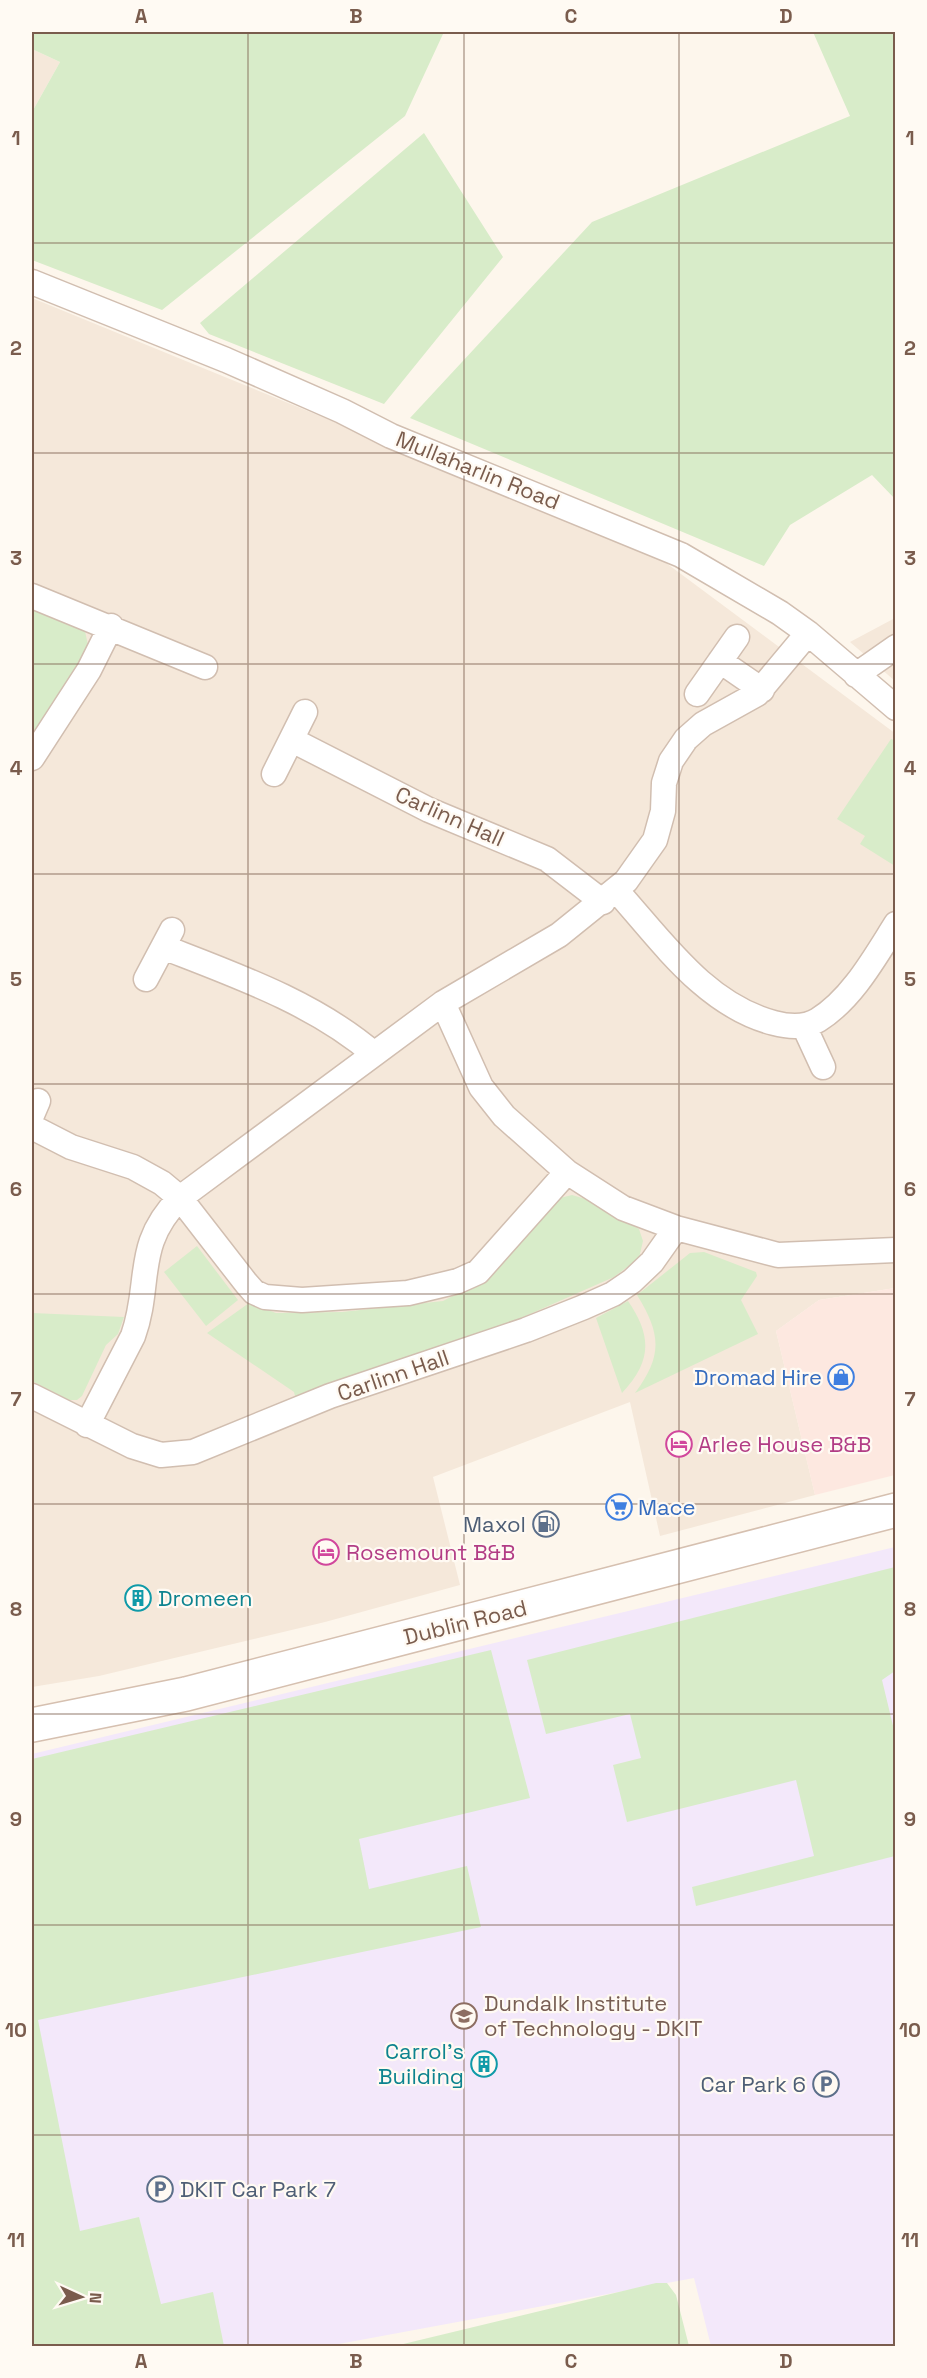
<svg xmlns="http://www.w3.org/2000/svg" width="927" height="2378" font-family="'Space Grotesk',sans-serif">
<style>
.residential{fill:#f5e8da}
.commercial{fill:#fde8e0}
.education{fill:#f3e8fa}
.green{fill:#d8ecc9}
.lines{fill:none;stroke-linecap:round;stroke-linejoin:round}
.minor-casing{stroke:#d1beb0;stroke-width:27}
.secondary-casing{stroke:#d6c0b0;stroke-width:36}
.minor{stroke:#fff;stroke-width:24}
.secondary{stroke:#fff;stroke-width:33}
.grid{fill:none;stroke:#7a5c4d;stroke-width:1.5;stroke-opacity:0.55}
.labels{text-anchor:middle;stroke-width:4.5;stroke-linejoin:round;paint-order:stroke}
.street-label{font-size:22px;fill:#7a5c4d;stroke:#fffaf3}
.shop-label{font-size:22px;fill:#366cbe;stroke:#fffaf3;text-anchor:end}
.hotel-label{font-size:22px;fill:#b23c85;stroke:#fffaf3;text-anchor:start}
.service-label{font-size:22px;fill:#4e5e75;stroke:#fffaf3;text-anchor:end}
.culture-label{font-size:22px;fill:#0d838f;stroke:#fffaf3;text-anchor:start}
.education-label{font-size:22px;fill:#785e54;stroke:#fffaf3;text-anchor:start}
.neatline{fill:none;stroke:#7a5c4d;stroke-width:2}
.grid-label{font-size:20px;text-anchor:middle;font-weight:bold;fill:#7a5c4d}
</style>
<rect width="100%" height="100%" fill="#fdf6ec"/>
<path class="residential" d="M32,49l28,13 -28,50z
M32,298l618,253 246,183 -1,554 -76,12 -43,31 39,164 -155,41 -30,-134 -197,75 27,108 -135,37 -226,54 -67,11z
M895,618v63l-45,-39z"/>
<path class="commercial" d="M895,1288v187l-80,20 -39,-164 43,-31z"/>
<path class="education" d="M895,1547v799h-184l-17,-68 -366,68h-296v-592z"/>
<path class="green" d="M32,32h411v2l-38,82 -243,194 -130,-50v-148l28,-50 -28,-13z
M813,32h82v467l-23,-24 -82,50 -26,41 -354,-148 182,-196 258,-106z
M424,133l79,124 -119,147 -175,-70 -9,-11z
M32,604l52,23 5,22 -57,93z
M891,739l5,2 -1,125 -35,-22 5,-8 -28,-17z
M572,1195l17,5 50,29 4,12 -4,17 -25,19 -93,41 -225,82 -2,-8 -87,-59 42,-30 27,10 66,-1 101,-11 50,-26 67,-77z
M197,1246l41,54 -32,26 -42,-54z
M704,1252l52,20 1,4 -16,24 17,34 -123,59c28,-38 26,-59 2,-98l53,-42z
M628,1301c24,35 24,60 -6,92l-26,-75z
M32,1313l92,4 -6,17 -12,11 -24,51 -5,4h-8l-37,-19z
M895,1567v104l-13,9 13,54v122l-199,50 -4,-19 122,-31 -18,-76 -169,42 -14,-57 28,-7 -11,-44 -84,20 -19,-74z
M491,1650l39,148 -171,41 10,50 98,-23 14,61 -443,93 42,211 59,-14 22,87 52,-12 11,54h-192v-587z
M656,2283h11l9,12 13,51h-294z"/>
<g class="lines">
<g class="minor-casing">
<path id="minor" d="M32,282l194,78 116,51 49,25 290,119 99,58 28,20 88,75
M32,596l173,71
M720,661l42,29
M856,675l40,-28
M697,694l40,-57
M292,740l137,70 118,49 56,43
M32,758l57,-88 22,-44
M274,774l31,-62
M616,890c46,51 89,115 158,133 15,4 31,5 44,-3 34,-21 57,-63 78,-96
M163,947c72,28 152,56 211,107
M146,979l26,-49
M443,1003l38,84 23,29 63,56 56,36 53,20 102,27 118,-5
M804,1026l19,41
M32,1115l6,-14
M32,1127l39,20 62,20 29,16 18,15 66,85 8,9 11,5 37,3 106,-7 50,-12 20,-9 89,-100
M32,1396l100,50 29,9 32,-3 137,-56 196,-66 58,-23 29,-13 19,-13 20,-19 24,-34
M87,1425l46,-89c19,-53 0,-91 47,-138l263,-195 116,-68 67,-54 29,-41 8,-29 1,-28 7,-22 15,-22 17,-15 54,-30 51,-61"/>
</g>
<g class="secondary-casing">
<path id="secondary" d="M32,1725l154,-31 710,-184"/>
</g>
<use href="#minor" class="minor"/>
<use href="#secondary" class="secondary"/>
</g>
<path class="grid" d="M248,32v2314M464,32v2314M679,32v2314M32,243h864M32,453h864M32,664h864M32,874h864M32,1084h864M32,1294h864M32,1504h864M32,1714h864M32,1925h864M32,2135h864"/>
<defs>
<g id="shop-ring" transform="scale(1.35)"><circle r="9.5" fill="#fffaf3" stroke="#3f7fe0" stroke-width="1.5"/><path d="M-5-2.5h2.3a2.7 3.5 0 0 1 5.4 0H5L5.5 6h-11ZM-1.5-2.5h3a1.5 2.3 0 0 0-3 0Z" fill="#3f7fe0"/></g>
<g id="hotel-ring" transform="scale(1.35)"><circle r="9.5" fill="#fffaf3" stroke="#d1479c" stroke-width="1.5"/><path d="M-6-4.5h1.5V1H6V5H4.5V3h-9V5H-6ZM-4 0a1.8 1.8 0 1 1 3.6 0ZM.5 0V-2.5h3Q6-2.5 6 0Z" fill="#d1479c"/></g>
<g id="supermarket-ring" transform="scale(1.35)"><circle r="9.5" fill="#fffaf3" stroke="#3f7fe0" stroke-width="1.5"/><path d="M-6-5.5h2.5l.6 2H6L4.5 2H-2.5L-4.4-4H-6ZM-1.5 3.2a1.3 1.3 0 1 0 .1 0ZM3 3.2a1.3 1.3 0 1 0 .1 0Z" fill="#3f7fe0"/></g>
<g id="fuel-ring" transform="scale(1.35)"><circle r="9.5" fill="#fffaf3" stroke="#5c6f8a" stroke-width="1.5"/><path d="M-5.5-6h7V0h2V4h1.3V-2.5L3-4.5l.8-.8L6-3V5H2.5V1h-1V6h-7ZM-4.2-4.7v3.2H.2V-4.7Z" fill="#5c6f8a"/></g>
<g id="building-ring" transform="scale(1.35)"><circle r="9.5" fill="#fffaf3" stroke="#0f9aa8" stroke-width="1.5"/><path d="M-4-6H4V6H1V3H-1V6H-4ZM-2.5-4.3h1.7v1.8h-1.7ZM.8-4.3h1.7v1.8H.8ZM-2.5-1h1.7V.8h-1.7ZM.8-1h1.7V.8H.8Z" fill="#0f9aa8"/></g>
<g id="university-ring" transform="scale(1.35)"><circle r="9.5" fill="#fffaf3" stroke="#8d6e63" stroke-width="1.5"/><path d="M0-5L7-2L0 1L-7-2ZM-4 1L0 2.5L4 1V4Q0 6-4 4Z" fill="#8d6e63"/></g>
<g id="parking-ring" transform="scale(1.35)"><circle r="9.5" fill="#fffaf3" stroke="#5c6f8a" stroke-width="1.5"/><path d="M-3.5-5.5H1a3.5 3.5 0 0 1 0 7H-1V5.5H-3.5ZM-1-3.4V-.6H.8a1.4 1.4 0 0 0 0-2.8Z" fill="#5c6f8a"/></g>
</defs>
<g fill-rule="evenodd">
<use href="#shop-ring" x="841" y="1377"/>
<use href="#hotel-ring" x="679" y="1444"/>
<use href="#supermarket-ring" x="619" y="1507"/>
<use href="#fuel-ring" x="546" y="1524"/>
<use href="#hotel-ring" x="326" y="1552"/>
<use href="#building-ring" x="138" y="1598"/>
<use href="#university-ring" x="464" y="2016"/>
<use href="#building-ring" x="484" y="2064"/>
<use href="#parking-ring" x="826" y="2084"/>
<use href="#parking-ring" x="160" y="2189"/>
</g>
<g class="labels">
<g class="street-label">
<text transform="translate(478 470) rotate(22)" y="8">Mullaharlin Road</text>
<text transform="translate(450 816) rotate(24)" y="8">Carlinn Hall</text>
<text transform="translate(393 1375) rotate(-19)" y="8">Carlinn Hall</text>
<text transform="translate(465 1622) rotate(-14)" y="8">Dublin Road</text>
</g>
<g class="shop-label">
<text x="822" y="1385">Dromad Hire</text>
<text x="638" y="1515" text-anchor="start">Mace</text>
</g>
<g class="hotel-label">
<text x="698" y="1452">Arlee House B&amp;B</text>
<text x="346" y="1560">Rosemount B&amp;B</text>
</g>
<g class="service-label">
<text x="526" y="1532">Maxol</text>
<text x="806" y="2092">Car Park 6</text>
<text x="180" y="2197" text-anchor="start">DKIT Car Park 7</text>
</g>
<g class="culture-label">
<text x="158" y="1606">Dromeen</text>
<text x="464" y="2059" text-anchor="end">Carrol's<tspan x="464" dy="25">Building</tspan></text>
</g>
<g class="education-label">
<text x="484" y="2011">Dundalk Institute<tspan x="484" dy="25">of Technology - DKIT</tspan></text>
</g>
</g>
<rect width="927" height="2378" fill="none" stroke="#fffaf3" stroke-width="66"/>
<g transform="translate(81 2297) rotate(94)" stroke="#fffaf3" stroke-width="4.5" paint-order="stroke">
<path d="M0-4.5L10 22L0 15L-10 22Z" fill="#7a5c4d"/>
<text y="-9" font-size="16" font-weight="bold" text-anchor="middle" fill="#7a5c4d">N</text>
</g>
<rect x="33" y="33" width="861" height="2312" class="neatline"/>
<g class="grid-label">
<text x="141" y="23">A</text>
<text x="356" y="23">B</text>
<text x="571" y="23">C</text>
<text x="786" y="23">D</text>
<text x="16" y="145">1</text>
<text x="910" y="145">1</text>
<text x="16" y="355">2</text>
<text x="910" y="355">2</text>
<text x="16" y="565">3</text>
<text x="910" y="565">3</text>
<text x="16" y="775">4</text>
<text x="910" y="775">4</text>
<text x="16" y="986">5</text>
<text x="910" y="986">5</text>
<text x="16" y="1196">6</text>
<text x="910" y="1196">6</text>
<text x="16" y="1406">7</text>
<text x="910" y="1406">7</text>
<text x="16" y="1616">8</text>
<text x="910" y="1616">8</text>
<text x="16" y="1826">9</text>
<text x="910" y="1826">9</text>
<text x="16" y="2037">10</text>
<text x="910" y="2037">10</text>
<text x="16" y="2247">11</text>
<text x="910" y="2247">11</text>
<text x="141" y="2368">A</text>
<text x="356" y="2368">B</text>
<text x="571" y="2368">C</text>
<text x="786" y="2368">D</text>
</g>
</svg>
